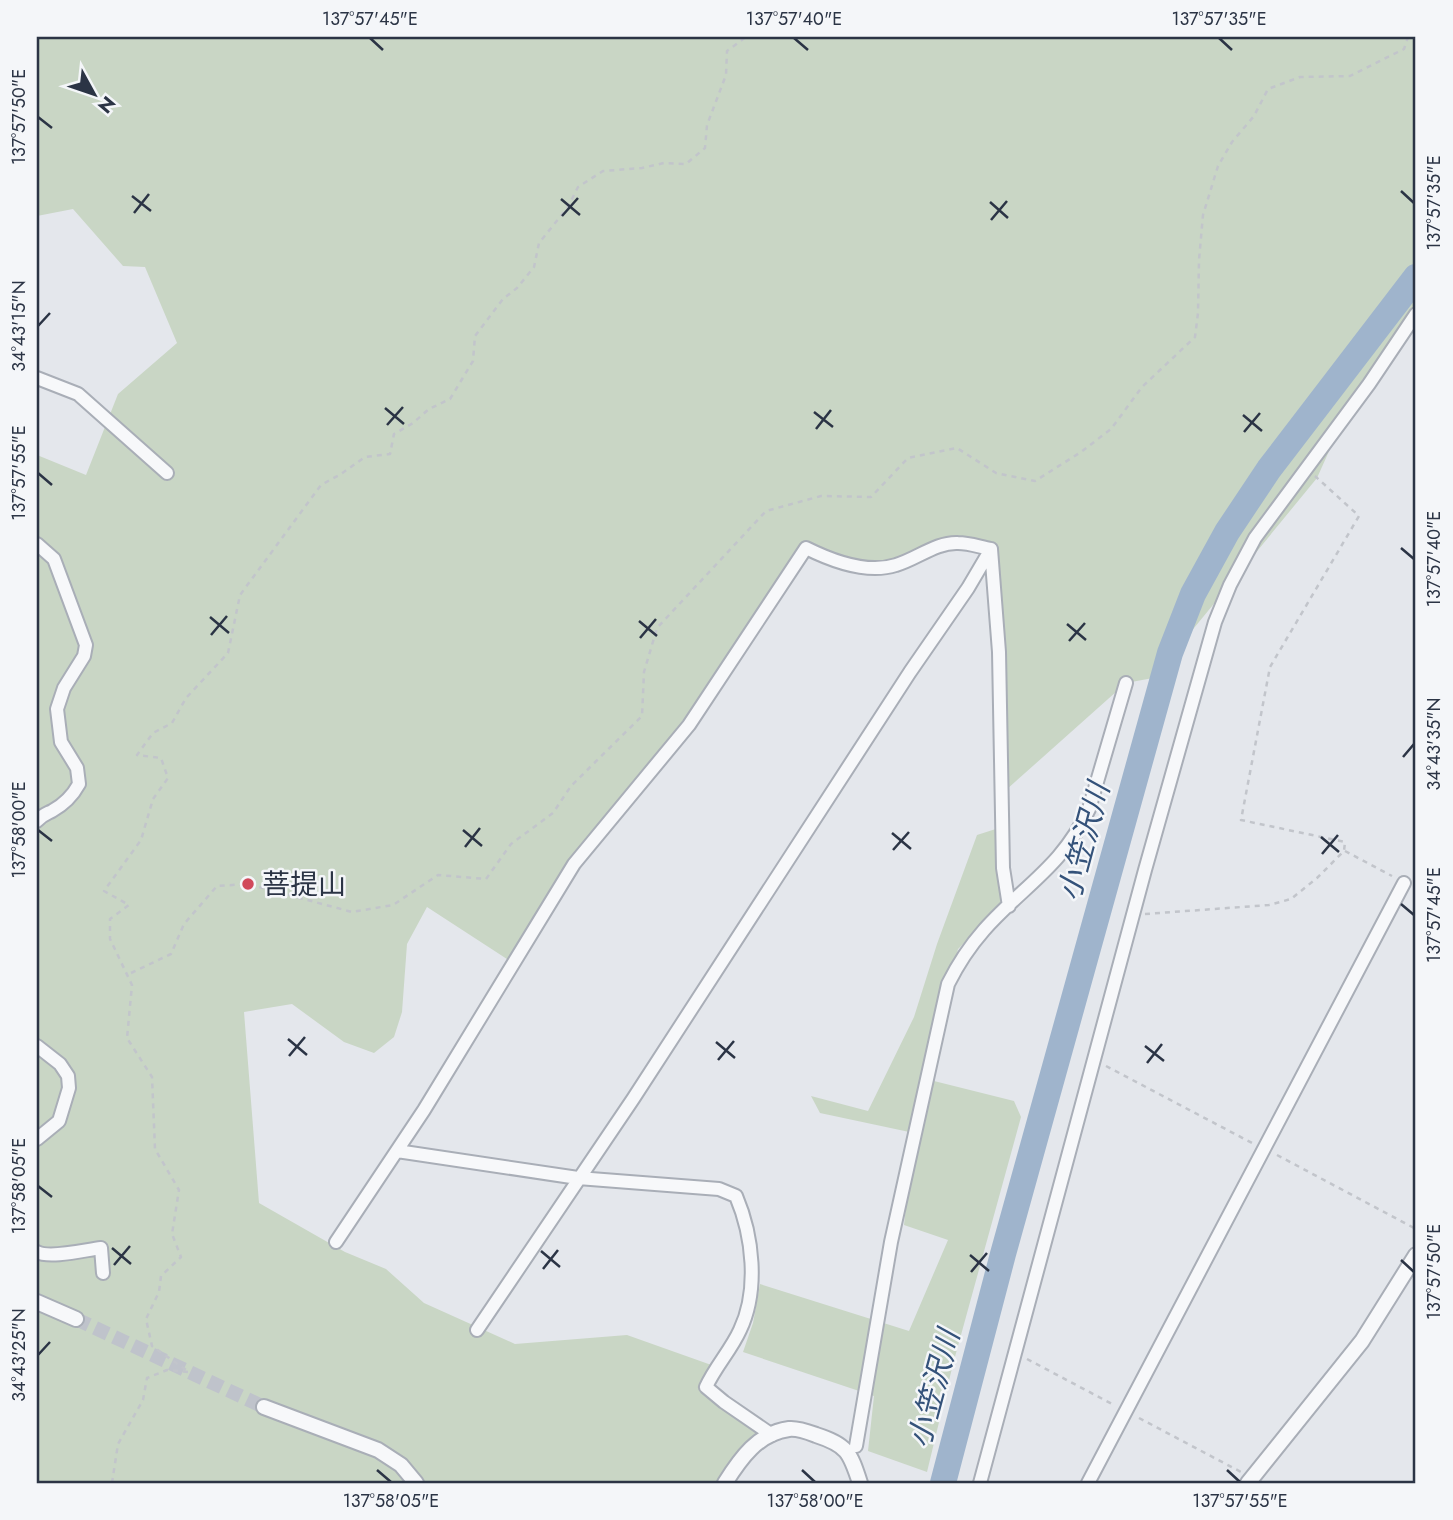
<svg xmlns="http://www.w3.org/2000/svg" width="1453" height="1520" font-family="Jost,'Noto Sans JP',sans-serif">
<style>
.green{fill:#c9d6c5}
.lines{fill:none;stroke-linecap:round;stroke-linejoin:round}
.river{stroke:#9fb4cc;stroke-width:26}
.tertiary-tunnel{stroke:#bfc3cb;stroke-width:14;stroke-dasharray:14 7;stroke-linecap:butt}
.minor-casing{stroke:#a9aeb7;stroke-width:16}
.tertiary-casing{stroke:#a9aeb7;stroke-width:18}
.path{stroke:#c2c5cb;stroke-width:2.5;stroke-dasharray:5 5;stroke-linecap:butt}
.minor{stroke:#f7f8fa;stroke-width:12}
.tertiary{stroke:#f7f8fa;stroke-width:14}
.ticks{fill:none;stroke:#2b3445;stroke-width:2.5}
.poi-dot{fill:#d1495b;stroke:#f4f6f9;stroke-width:2.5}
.labels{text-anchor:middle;stroke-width:5;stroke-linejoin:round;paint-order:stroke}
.poi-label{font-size:28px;fill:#2b3445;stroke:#f4f6f9;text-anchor:start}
.water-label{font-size:30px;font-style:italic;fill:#34527a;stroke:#f4f6f9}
.neatline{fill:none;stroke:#2b3445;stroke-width:2.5}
.ticks-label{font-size:18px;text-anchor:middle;fill:#2b3445}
</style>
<rect width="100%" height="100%" fill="#e4e7ec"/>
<path class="green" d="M37,37h1379v282l-86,130 -13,29 -164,200 -27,5 -120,107 -15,-241 -43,-6 -72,26 -70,-21 -117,177 -115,139 -61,99 -86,-56 -20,37 -5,68 -8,25 -20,16 -30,-11 -52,-38 -48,8 15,191 86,49 41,17 38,34 91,41 112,-9 90,32 -11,20 62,44 -47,52h-684v-1028l49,20 32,-81 59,-51 -32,-76 -22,-1 -50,-57 -36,7z
M1002,827l6,73 -50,49 -32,130 88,22 7,16 -68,247 -26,108 -59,-21 6,-55 -131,-44 10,-29 7,-39 149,47 39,-91 -44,-15 10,-92 -94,-20 -9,-17 57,15 46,-94 23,-73 40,-109z"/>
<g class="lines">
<path class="river" d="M943,1483l60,-229 167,-601 23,-59 34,-62 42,-63 147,-192"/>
<path class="tertiary-tunnel" d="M76,1319l188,88"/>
<g class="minor-casing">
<path id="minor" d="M37,378l41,16 89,79
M37,544l17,15 32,86 -2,11 -20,32 -7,21 4,33 16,26 2,16c-6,11 -16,21 -27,27 -6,3 -10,4 -15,10
M991,549l8,103 4,216 6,38
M37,1046l23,18 8,12 1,12 -10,33 -22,18
M397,1151l181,27 141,11 17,7c17,40 23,94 4,134 -9,20 -25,37 -34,57l18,15 48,33
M336,1242l88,-132 150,-246 115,-139 117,-177c26,13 62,26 90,17 21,-6 40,-23 62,-22 11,0 22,4 33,6
M37,1252c13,7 48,-2 64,-4l2,25
M477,1330l156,-231 277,-427 58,-84 23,-39
M856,1446l35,-204 57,-258c10,-20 21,-37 36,-54 39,-44 78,-63 105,-121l37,-126
M980,1483l165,-613 70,-248 15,-37 25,-47 114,-154 47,-70
M1088,1483l316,-600"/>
</g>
<g class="tertiary-casing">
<path id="tertiary" d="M37,1302l39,17
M264,1407l114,43 23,15 15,18
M725,1483c15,-24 33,-50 64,-54 9,-1 19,3 27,6 31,10 34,17 44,48
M1248,1483l114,-142 54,-86"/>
</g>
<path class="path" d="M1345,851l47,25
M1145,914l124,-9 22,-6 26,-21 27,-27 1,-9 -104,-22 29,-153 89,-151 -44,-40
M131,973l40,-19 13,-30 33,-38 31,-2 104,28 41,-7 45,-30 48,4 25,-35 42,-31 18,-27 71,-70 2,-44 13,-44 109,-117 55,-15 50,1 37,-39 49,-10 39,25 39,8 46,-29 30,-23 31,-42 53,-50 3,-24 1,-53 4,-45 15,-49 14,-24 22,-26 14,-27 32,-12 50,-1 54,-27 4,-12
M1106,1066l146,77
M1277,1155l139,74
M1027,1359l87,46
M1139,1418l102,54
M112,1483l6,-39 25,-44 4,-22 20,-8 22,2 -37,-26 -6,-27 13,-27 2,-16 20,-19 -9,-23 7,-44 -24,-41 -3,-72 -25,-39 5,-53 -22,-46v-20l19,-14 -25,-14 37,-51 12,-41 15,-21 -7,-20 -24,-3 16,-22 19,-10 14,-25 42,-45 12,-58 81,-110 20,-11 24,-17 25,-3 4,-20 19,-11 16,-14 21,-10 23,-38 2,-25 28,-37 14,-11 17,-21 5,-24 29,-36 10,-20 25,-16 39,-3 22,-5 22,1 19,-16 2,-23 19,-50 1,-24 19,-14"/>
<use href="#minor" class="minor"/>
<use href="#tertiary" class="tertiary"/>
</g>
<path class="ticks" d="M370,38l13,12M794,38l14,12M1219,38l13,12M38,117l14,11M1401,191l13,12M132,196l19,15M561,199l19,16M990,202l18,16M134,213l15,-19M562,216l16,-18M991,220l16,-19M38,326l12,-13M385,408l19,16M814,412l19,15M1243,415l19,16M387,425l16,-18M816,429l15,-19M1244,432l16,-19M38,473l14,12M1401,548l13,11M210,617l19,16M639,621l18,15M1067,624l19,16M211,635l16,-19M640,638l16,-19M1069,641l16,-18M1403,757l11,-13M38,830l14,11M463,830l19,16M892,833l19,16M1321,837l18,15M465,847l15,-19M893,850l16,-18M1322,854l16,-19M1401,904l13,11M288,1039l19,16M716,1042l19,16M1145,1046l19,15M289,1056l16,-19M718,1060l16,-19M1147,1063l15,-19M38,1186l14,11M112,1248l19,16M541,1251l19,16M970,1255l19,16M1401,1260l13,12M114,1265l16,-19M543,1269l15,-19M971,1272l16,-19M38,1355l12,-13M377,1470l14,12M802,1470l13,12M1227,1470l13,12"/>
<circle class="poi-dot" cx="248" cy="884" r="7"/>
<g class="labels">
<g class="poi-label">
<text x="262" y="894">菩提山</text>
</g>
<g class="water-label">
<text transform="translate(1084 842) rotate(-75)" y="10">小笠沢川</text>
<text transform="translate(934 1389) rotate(-75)" y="10">小笠沢川</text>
</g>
</g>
<rect width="1453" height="1520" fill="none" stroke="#f4f6f9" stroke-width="77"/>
<g transform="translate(94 94) rotate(130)" stroke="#f4f6f9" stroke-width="5" paint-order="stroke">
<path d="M0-5L12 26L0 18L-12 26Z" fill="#2b3445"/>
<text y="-10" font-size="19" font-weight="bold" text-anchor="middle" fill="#2b3445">N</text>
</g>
<rect x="38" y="38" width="1376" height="1444" class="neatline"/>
<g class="ticks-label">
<text x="370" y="25">137°57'45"E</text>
<text x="794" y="25">137°57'40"E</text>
<text x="1219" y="25">137°57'35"E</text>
<text transform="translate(19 117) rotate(-90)" y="6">137°57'50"E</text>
<text transform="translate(1434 203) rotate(-90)" y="6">137°57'35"E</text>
<text transform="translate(19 326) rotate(-90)" y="6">34°43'15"N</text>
<text transform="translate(19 473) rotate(-90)" y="6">137°57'55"E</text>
<text transform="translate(1434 559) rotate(-90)" y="6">137°57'40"E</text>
<text transform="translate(1434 744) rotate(-90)" y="6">34°43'35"N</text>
<text transform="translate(19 830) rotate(-90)" y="6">137°58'00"E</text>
<text transform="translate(1434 915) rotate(-90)" y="6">137°57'45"E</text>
<text transform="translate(19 1186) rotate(-90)" y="6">137°58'05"E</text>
<text transform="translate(1434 1272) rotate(-90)" y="6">137°57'50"E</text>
<text transform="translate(19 1355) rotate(-90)" y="6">34°43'25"N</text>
<text x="391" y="1507">137°58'05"E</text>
<text x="815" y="1507">137°58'00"E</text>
<text x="1240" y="1507">137°57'55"E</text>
</g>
</svg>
